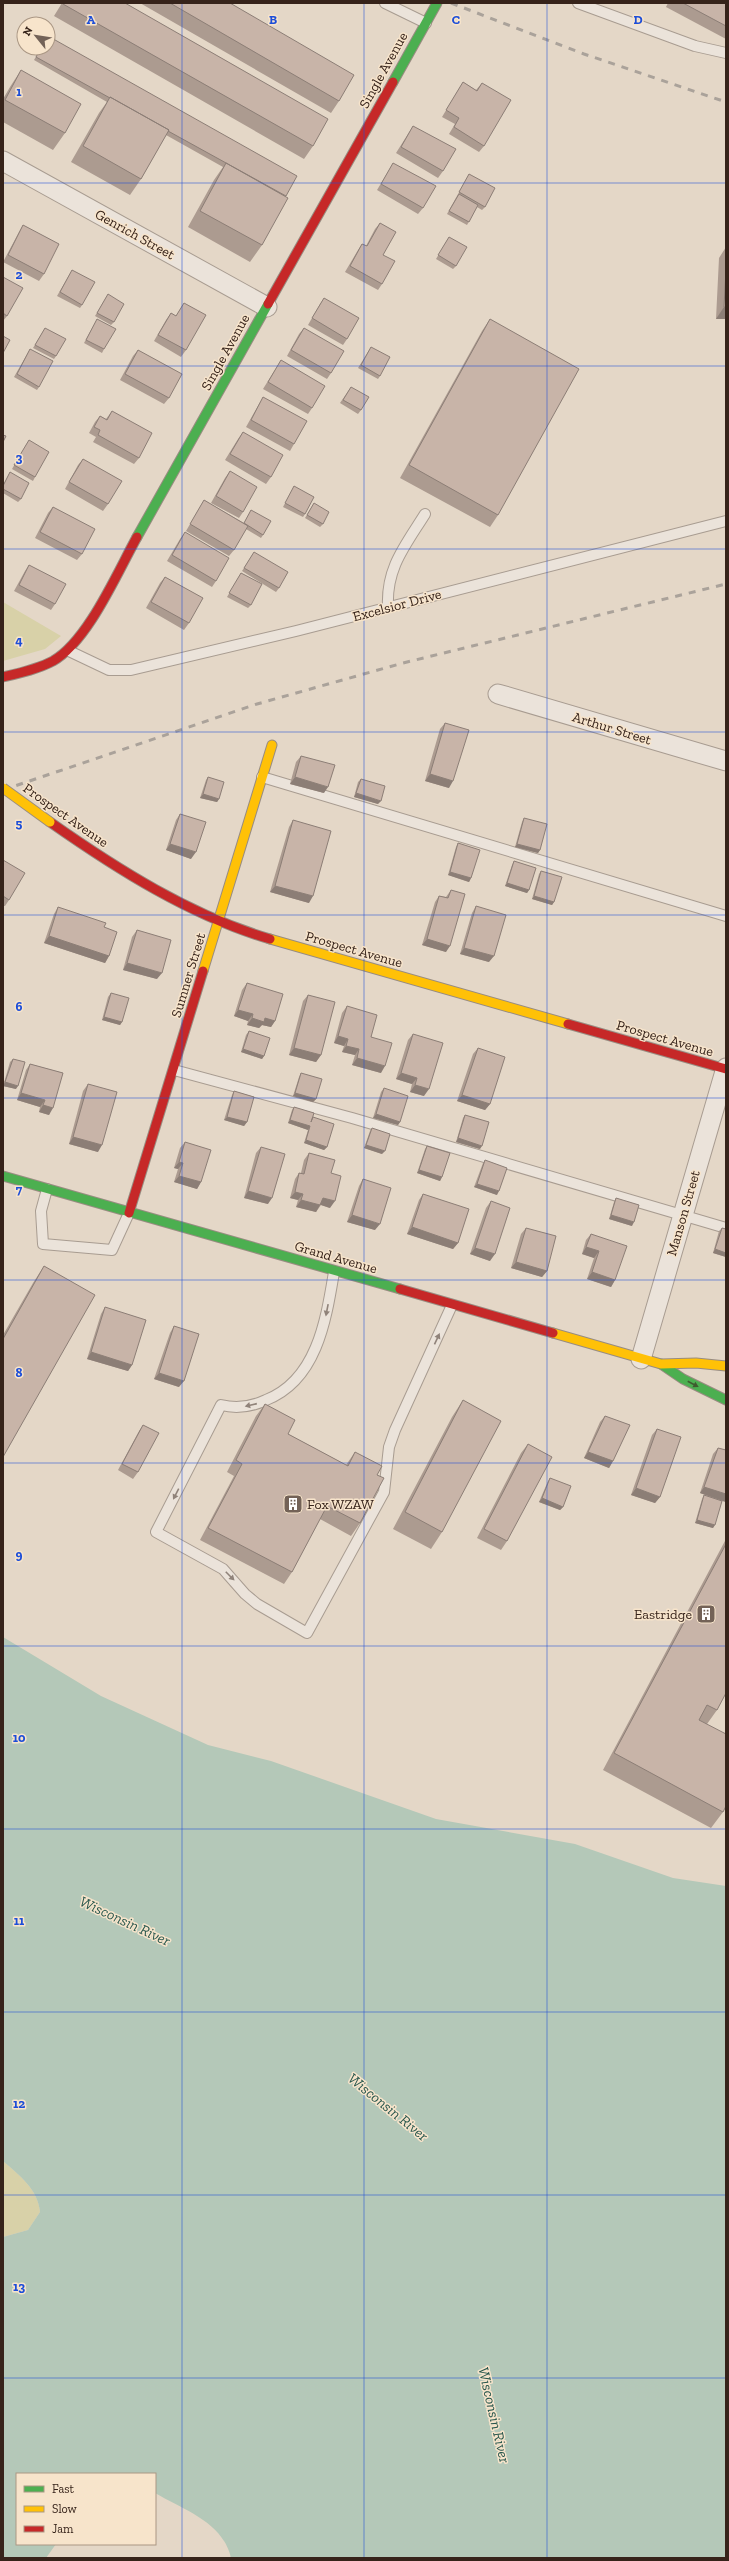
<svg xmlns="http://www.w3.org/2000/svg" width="729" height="2561" font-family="'Zilla Slab',serif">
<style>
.green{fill:#d8d1a8}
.water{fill:#b4c8b8}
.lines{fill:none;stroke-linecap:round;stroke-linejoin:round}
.lane-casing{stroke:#a89c91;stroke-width:12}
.street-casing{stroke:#a89c91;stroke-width:21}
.fast-casing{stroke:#988c81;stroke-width:11}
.slow-casing{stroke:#988c81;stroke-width:11}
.jam-casing{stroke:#988c81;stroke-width:11}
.lane{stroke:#ebe3da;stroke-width:10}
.street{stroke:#ebe3da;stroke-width:19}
.fast{stroke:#4caf50;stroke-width:9}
.slow{stroke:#ffc107;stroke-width:9}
.jam{stroke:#c62828;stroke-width:9}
.rail{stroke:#aaa29a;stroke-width:3;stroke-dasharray:7 7;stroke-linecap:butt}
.slow-bridge-casing{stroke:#988c81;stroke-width:11;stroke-linecap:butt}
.slow-bridge{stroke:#ffc107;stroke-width:9}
.wall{fill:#ac9b90}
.shaded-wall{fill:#8c7e76}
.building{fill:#c8b4a8;stroke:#8c7e76}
.oneway{fill:#90837a}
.oneway2{fill:#3f5b30}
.grid{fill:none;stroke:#1d4ed8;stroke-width:1;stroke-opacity:0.55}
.labels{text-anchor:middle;stroke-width:3;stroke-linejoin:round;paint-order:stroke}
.street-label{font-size:14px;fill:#36231a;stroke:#f7e4cb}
.poi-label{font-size:14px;fill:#36231a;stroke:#f7e4cb;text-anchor:start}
.water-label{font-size:15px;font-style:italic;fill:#28574d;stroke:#f7e4cb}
.grid-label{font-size:13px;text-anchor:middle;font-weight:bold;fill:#1d4ed8;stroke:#f7e4cb;stroke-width:3;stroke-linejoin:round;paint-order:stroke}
</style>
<rect width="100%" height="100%" fill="#e4d7c7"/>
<path class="green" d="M3,602l58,34 -16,13 -42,12z
M3,2161c16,14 35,28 37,51l-12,18 -25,7z"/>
<path class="water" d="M3,1637l98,59 107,49 63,16 165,58 139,25 98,34 53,8v672h-495c-8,-36 -47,-48 -76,-65v-19h-138v70h39l-10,14h-43v-321l25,-7 12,-18c-2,-23 -21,-37 -37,-51z"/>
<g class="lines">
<g class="lane-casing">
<path id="lane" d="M385,3l41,20
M578,3l117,43 31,7
M388,607c-2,-39 17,-61 37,-93
M69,651l40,19h22l165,-39 430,-110
M262,777l464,139
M174,1070l178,48 374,110
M47,1189l-6,22 2,33 69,6 17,-37
M334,1272c-8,48 -17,108 -68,128 -15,7 -29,9 -45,5l-65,127 67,37 22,25 12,10 50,29 77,-141 5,-45 6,-17 57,-125"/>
</g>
<g class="street-casing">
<path id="street" d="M3,161l264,146
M498,694l228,67
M641,1359l85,-291"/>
</g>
<g class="fast-casing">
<path id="fast" d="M393,82l44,-79
M137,537l131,-233
M3,1176l397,113
M661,1364l22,15 43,21"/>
</g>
<g class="slow-casing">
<path id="slow" d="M270,939l298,85
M203,971l69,-226
M553,1333l108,31 35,-1 30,3"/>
</g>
<g class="jam-casing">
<path id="jam" d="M268,304l125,-222
M3,677c17,-4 35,-8 50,-16 35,-20 64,-88 84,-124
M50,822c67,47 141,94 220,117
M568,1024l158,45
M129,1213l74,-242
M400,1289l153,44"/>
</g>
<use href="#lane" class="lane"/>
<use href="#street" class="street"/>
<use href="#fast" class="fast"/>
<use href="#slow" class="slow"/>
<use href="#jam" class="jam"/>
<path class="rail" d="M451,3l133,51 142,48
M3,790l254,-86 146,-41 323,-79"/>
<g class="slow-bridge-casing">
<path id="slow-bridge" d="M3,788l47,34"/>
</g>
<use href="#slow-bridge" class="slow-bridge"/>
</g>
<path class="wall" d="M62,3h63l188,143 -9,13 -250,-143z
M140,3h90l109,98 -8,12z
M668,3h58v36l-60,-32z
M41,48h7l238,148 -24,49 -12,17 -62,-35 26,-47 9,-13 -57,-32 -25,44 -11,16 -59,-33 28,-49 8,-11 -73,-42z
M21,70l44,63 -12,17 -50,-28v-23l7,-12z
M463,82l13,8 6,-7 2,63 -5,6 -30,-18 6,-10 -13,-7z
M413,126l30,45 -5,7 -42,-25z
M393,163l30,45 -5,6 -41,-24 12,-20z
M469,174l16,33 -3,3 -5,-3 -10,18 -20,-11z
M380,223l3,32 -1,29 -4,6 -33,-18 13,-22 4,-6 4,2 9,-17z
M23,225l21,49 -5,7 -36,-19 16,-30z
M449,237l7,29 -3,3 -17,-10z
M726,247v72h-10l3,-61z
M72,270l10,35 -2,3 -23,-12z
M3,277l4,39 -4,5z
M108,294l6,28 -3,3 -16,-9z
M324,298l23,41 -4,6 -35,-20 12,-21z
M184,303l2,47 -5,7 -27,-16 12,-21 5,-7 5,3z
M97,319l7,30 -2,4 -18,-10z
M490,319l8,196 -8,12 -90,-49 82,-147z
M45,328l11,28 -2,3 -21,-11z
M304,328l27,45 -4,6 -40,-23 12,-22z
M371,347l9,29 -2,3 -20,-11z
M30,349l9,38 -2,3 -23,-13z
M138,350l31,48 -5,6 -44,-24 13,-24z
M281,360l31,48 -4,6 -45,-25z
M351,387l10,23 -3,4 -18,-11z
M263,397l31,47 -4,7 -44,-24 13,-23z
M112,411l27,47 -5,6 -41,-22 3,-5 -7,-4 6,-11 5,-6 6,3z
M243,432l28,45 -5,7 -41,-24 13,-21z
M29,440l6,37 -2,4 -21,-12z
M83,459l25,45 -5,7 -38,-22 13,-24z
M230,471l13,41 -4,6 -28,-15 14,-25z
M10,472l11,27 -3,3 -15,-9v-8z
M294,486l11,28 -2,3 -20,-10z
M204,500l40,23 7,-13 12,25 -2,3 -15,-9 -12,21 -5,6 -43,-25 14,-24z
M314,503l9,21 -3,3 -15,-9z
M53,507l29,47 -5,6 -42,-22 13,-25z
M185,532l31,49 -4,6 -45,-26 13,-22z
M254,552l25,36 -3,4 -34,-21z
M29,565l26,39 -4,6 -37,-19 11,-20z
M241,573l10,32 -3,3 -21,-11z
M165,577l24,46 -5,7 -38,-22 14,-25z
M445,723l4,65 -24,-7 15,-52z
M301,756l23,37 -34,-9 6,-22z
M208,777l11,22 -2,3 -17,-4 6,-18z
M361,779l17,25 -24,-7 4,-15z
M180,814l11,45 -25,-9 10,-30z
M524,818l16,32 -2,3 -23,-6 7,-25z
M293,820l16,83 -39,-11 19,-65z
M458,843l13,35 -2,4 -21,-7 8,-28z
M3,860l6,40 -4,6h-2z
M514,861l15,29 -2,3 -22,-7 7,-21z
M541,871l13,31 -2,3 -20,-6 7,-25z
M451,890l-5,62 -24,-7 13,-43 4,-6 7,1z
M476,906l13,56 -29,-8 12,-41z
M58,907l46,20 5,29 -4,7 -61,-20 10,-29z
M137,930l20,49 -34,-9 9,-33z
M247,983l28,38 -4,6 -9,-2 -3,3 -12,-3 1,-4 -14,-5 8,-26z
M111,993l11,29 -2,3 -18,-5 6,-23z
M308,995l13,60 -5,7 -27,-7 14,-54z
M347,1006l24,31 10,36 -29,-8 3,-10 -13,-3 2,-6 -10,-3 8,-30z
M249,1031l15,25 -2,3 -21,-7 5,-17z
M413,1034l11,62 -14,-4 2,-8 -16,-5 12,-39z
M478,1048l12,56 -5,6 -28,-9 16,-47z
M13,1059l3,30 -13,-3 7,-24z
M30,1064l33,9 -14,42 -10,-3 1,-5 -23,-7 9,-30z
M301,1073l15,26 -3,3 -20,-6 6,-19z
M88,1084l10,68 -29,-8 14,-53z
M384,1088l16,34 -2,3 -25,-7 8,-26z
M234,1091l13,31 -3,4 -20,-6 8,-25z
M294,1107l18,12 15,28 -3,3 -20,-7 4,-13 -20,-7 4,-13z
M465,1115l15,34 -24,-7 7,-24z
M372,1128l10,26 -18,-6 6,-17z
M185,1142l16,40 -4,7 -23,-7 4,-13 -4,-1 6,-20z
M427,1146l15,31 -2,4 -23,-8 8,-24z
M261,1147l7,57 -24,-6 12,-45z
M309,1153l21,55 -9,-3 -5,7 -20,-5 2,-7 -8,-2 5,-19 4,-6h2l3,-13z
M485,1160l12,35 -23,-8 9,-24z
M363,1179l12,51 -28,-8 12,-36z
M423,1194l35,49 -5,6 -46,-15 12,-34z
M616,1198l16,28 -23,-7 5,-17z
M491,1201l-1,60 -20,-7 16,-46z
M526,1228l21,43 -5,6 -31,-9 10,-34z
M722,1228l4,1v28l-13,-4 6,-22z
M591,1234l24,46 -4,7 -24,-8 7,-21 -12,-4 4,-14z
M44,1266l-41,191v-122l30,-52z
M105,1307l27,58 -4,6 -41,-12 14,-45z
M174,1326l5,61 -25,-8 16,-46z
M463,1400l-21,132 -11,17 -38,-20 59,-112z
M265,1404l23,30 58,31 9,-13 22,23 -17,48 -9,13 -31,-17 -28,53 -8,12 -84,-44 34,-64 -7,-4 29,-56z
M605,1416l8,45 -4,7 -25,-10 16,-36z
M143,1425l-5,47 -5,7 -15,-9 21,-39z
M657,1429l3,68 -5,6 -24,-8 21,-60z
M528,1444l-21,97 -6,9 -24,-12 44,-85z
M718,1448l8,2v52l-4,-1 -9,27 -18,-5 7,-24 2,-4 9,3 -13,-5 13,-39z
M550,1478l13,29 -3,3 -21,-8 9,-21z
M726,1539v154l-9,17 -10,14 16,88 -12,16 -108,-58z"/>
<path class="shaded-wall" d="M724,307h2v12h-10z
M430,774l23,7 -4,7 -24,-7z
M295,777l33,10 -4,6 -34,-9z
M356,793l25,8 -3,3 -24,-7z
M203,794l16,5 -2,3 -17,-4z
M170,844l26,8 -5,7 -25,-9z
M517,844l23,6 -2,3 -23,-6z
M450,872l21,6 -2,4 -21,-7z
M507,883l22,7 -2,3 -22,-7z
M275,886l38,10 -4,7 -39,-11z
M534,896l20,6 -2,3 -20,-6z
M49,936l60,20 -4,7 -61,-20z
M427,939l23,7 -4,6 -24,-7z
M464,948l30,8 -5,6 -29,-8z
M127,963l35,10 -5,6 -34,-9z
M238,1010l15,4 -5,7 -14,-5z
M104,1017l18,5 -2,3 -18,-5z
M252,1018h13l10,3 -4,6 -9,-2 -3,3 -12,-3z
M338,1036l10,3 -4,7 -10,-3z
M346,1046l13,3 -4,6 -13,-3z
M294,1048l27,7 -5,7 -27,-7z
M243,1049l21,7 -2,3 -21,-7z
M357,1058l28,8 -4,7 -29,-8z
M401,1073l16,5 -5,6 -16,-5z
M5,1082l13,4 -2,3 -13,-3z
M415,1085l14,4 -5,7 -14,-4z
M21,1093l24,7 -5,7 -23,-7z
M295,1093l21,6 -3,3 -20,-6z
M462,1095l28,9 -5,6 -28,-9z
M43,1105l10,3 -4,7 -10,-3z
M376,1114l24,8 -2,3 -25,-7z
M227,1117l20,5 -3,4 -20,-6z
M290,1120l20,6 -2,4 -20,-7z
M73,1137l29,8 -4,7 -29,-8z
M458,1138l24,8 -2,3 -24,-7z
M306,1140l21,7 -3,3 -20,-7z
M366,1145l19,6 -3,3 -18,-6z
M179,1162l4,1 -5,6 -4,-1z
M419,1170l23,7 -2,4 -23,-8z
M179,1176l22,6 -4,7 -23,-7z
M477,1184l22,7 -2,4 -23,-8z
M248,1191l24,7 -4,6 -24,-6z
M295,1192l8,2 -5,6 -8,-2z
M323,1198l12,3 -5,7 -12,-4z
M301,1200l19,5 -4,7 -20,-5z
M352,1215l28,9 -5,6 -28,-8z
M611,1215l23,7 -2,4 -23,-7z
M412,1227l46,16 -5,6 -46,-15z
M586,1247l13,4 -5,7 -12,-4z
M475,1248l20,6 -5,7 -20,-7z
M715,1249l11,4v4l-13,-4z
M516,1262l31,9 -5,6 -31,-9z
M592,1272l23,8 -4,7 -24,-8z
M91,1352l41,13 -4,6 -41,-12z
M159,1373l25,8 -5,6 -25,-8z
M588,1452l25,9 -4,7 -25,-10z
M704,1487l22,7v8l-26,-9z
M636,1488l24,9 -5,6 -24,-8z
M542,1498l21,9 -3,3 -21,-8z
M697,1520l18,5 -2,3 -18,-5z"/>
<path class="building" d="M63,3h62l203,116 -15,27 -250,-142z
M170,3h60l124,72 -15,26z
M683,3h43v23z
M48,36l249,140 -11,20 -118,-65 1,-1 -59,-33v1l-74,-41 5,-9h7z
M21,70l60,34 -16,29 -60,-33z
M463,82l14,9 5,-8 29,17 -27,46 -30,-19 5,-9 -13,-8z
M110,97l59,33 -28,49 -58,-33z
M413,126l43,23 -13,22 -42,-24z
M226,163l62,35 -26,47 -62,-34z
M393,163l43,23 -13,22 -42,-24z
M469,174l26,14 -10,19 -26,-15z
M459,194l19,11 -9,17 -20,-11z
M380,223l16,9 -13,23 12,6 -13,23 -32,-18 12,-22 5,2z
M23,225l36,19 -15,30 -36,-19z
M449,237l18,10 -11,19 -18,-11z
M72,270l23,12 -13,23 -22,-13z
M726,270v37h-2z
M3,277l20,11 -16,28 -4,-3z
M108,294l16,10 -10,18 -17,-9z
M324,298l35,20 -12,21 -35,-21z
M184,303l22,12 -20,35 -28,-15 13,-22 5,3z
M97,319l19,10 -12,20 -18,-9z
M490,319l89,50 -81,146 -89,-50z
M45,328l21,11 -10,17 -21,-11z
M304,328l40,23 -13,22 -40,-23z
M3,336l7,4 -7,13z
M371,347l19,10 -10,19 -19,-11z
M30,349l23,12 -14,26 -22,-13z
M138,350l44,24 -13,24 -44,-24z
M281,360l44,26 -13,22 -44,-26z
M351,387l18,10 -8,13 -18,-10z
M263,397l44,24 -13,23 -43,-24z
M112,411l40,22 -13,25 -41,-23 2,-5 -6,-3 6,-11 7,4z
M243,432l40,23 -12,22 -41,-23z
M3,435l3,1 -3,6z
M29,440l20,12 -14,25 -21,-12z
M83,459l39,22 -14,23 -39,-22z
M230,471l27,16 -14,25 -27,-16z
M10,472l19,11 -8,16 -18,-10v-3z
M294,486l20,11 -9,17 -20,-11z
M204,500l44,26 -14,24 -44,-26z
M314,503l15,9 -6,12 -16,-9z
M53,507l42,22 -13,25 -42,-22z
M251,510l20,11 -8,14 -19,-12z
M185,532l44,26 -13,23 -44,-26z
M254,552l34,20 -9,16 -35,-20z
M29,565l37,19 -11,20 -36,-19z
M241,573l21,11 -11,21 -22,-12z
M165,577l38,21 -14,25 -38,-21z
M445,723l24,7 -16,51 -23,-7z
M301,756l34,9 -7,22 -33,-10z
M208,777l16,5 -5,17 -16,-5z
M361,779l24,7 -4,15 -25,-8z
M180,814l26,8 -10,30 -26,-8z
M524,818l23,6 -7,26 -23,-6z
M293,820l38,11 -18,65 -38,-10z
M458,843l22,7 -9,28 -21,-6z
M3,860l22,13 -16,27 -6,-4z
M514,861l22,7 -7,22 -22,-7z
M541,871l21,6 -8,25 -20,-6z
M451,890l14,4 -15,52 -23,-7 12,-43 9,2z
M476,906l30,9 -12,41 -30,-8z
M58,907l48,16 -2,4 13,5 -8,24 -60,-20z
M137,930l34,10 -9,33 -35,-10z
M247,983l36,11 -8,27 -10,-3 -1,4 -12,-4 1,-4 -15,-4z
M111,993l18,5 -7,24 -18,-5z
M308,995l27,7 -14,53 -27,-7z
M347,1006l30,9 -6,22 21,6 -7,23 -28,-8 2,-9 -13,-3 2,-7 -10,-3z
M249,1031l21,7 -6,18 -21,-7z
M413,1034l30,9 -14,46 -14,-4 2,-7 -16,-5z
M478,1048l27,9 -15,47 -28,-9z
M13,1059l12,3 -7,24 -13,-4z
M30,1064l33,9 -10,35 -10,-3 2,-5 -24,-7z
M301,1073l21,6 -6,20 -21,-6z
M88,1084l29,8 -15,53 -29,-8z
M384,1088l24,8 -8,26 -24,-8z
M234,1091l20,6 -7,25 -20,-5z
M294,1107l20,6 -3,9 2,-5 21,7 -7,23 -21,-7 4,-14 -20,-6z
M465,1115l24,7 -7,24 -24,-8z
M372,1128l18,6 -5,17 -19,-6z
M185,1142l26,8 -10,32 -22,-6 4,-13 -4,-1z
M427,1146l23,7 -8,24 -23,-7z
M261,1147l24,7 -13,44 -24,-7z
M309,1153l26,7 -4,13 10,3 -6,25 -12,-3 -3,7 -19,-5 2,-6 -8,-2 4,-19 5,1z
M485,1160l22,8 -8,23 -22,-7z
M363,1179l28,9 -11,36 -28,-9z
M423,1194l46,15 -11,34 -46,-16z
M616,1198l23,7 -5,17 -23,-7z
M491,1201l19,7 -15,46 -20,-6z
M526,1228l30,8 -9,35 -31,-9z
M722,1228l4,1v24l-11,-4z
M591,1234l36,12 -12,34 -23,-8 7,-21 -13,-4z
M44,1266l51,29 -92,162v-118z
M105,1307l41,13 -14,45 -41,-13z
M174,1326l25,8 -15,47 -25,-8z
M463,1400l38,21 -59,111 -37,-20z
M265,1404l30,16 -7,14 60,32 7,-14 27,14 -5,9 7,3 -24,45 -33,-17 -35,66 -84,-44 34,-64 -6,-4z
M605,1416l25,9 -17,36 -25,-9z
M143,1425l16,8 -21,39 -16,-8z
M657,1429l24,8 -21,60 -24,-9z
M528,1444l24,13 -45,84 -23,-12z
M718,1448l8,2v44l-22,-7z
M550,1478l21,8 -8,21 -21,-9z
M704,1495l18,6 -7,24 -18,-5z
M726,1544v149l-9,17 -10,-5 -8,15 27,14v72l-3,6 -109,-59z"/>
<defs><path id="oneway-solid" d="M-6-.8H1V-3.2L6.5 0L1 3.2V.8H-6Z"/></defs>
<g class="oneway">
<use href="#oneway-solid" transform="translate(327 1310) rotate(101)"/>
<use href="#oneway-solid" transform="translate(437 1339) rotate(-65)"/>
<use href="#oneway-solid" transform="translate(251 1405) rotate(167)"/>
<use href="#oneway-solid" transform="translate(176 1494) rotate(117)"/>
<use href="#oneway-solid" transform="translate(230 1576) rotate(45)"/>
</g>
<use class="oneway2" href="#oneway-solid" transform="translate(693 1384) rotate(28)"/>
<path class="grid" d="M182,3v2555M364,3v2555M547,3v2555M3,183h723M3,366h723M3,549h723M3,732h723M3,915h723M3,1098h723M3,1280h723M3,1463h723M3,1646h723M3,1829h723M3,2012h723M3,2195h723M3,2378h723"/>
<defs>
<g id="building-square" transform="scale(1)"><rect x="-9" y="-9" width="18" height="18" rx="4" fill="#736257" stroke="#f7e4cb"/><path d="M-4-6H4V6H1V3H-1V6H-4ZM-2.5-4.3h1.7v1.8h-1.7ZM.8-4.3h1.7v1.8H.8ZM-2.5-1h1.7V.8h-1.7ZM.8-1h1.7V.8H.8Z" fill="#fff"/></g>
</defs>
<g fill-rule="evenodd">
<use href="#building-square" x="293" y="1504"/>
<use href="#building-square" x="706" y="1614"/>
</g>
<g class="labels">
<g class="street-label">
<text transform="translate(383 70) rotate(-61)" y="5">Single Avenue</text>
<text transform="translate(135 234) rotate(29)" y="5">Genrich Street</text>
<text transform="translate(225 352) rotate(-61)" y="5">Single Avenue</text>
<text transform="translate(397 605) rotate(-15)" y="5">Excelsior Drive</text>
<text transform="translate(612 728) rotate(17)" y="5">Arthur Street</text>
<text transform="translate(66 815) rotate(35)" y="5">Prospect Avenue</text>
<text transform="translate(354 949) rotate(16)" y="5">Prospect Avenue</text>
<text transform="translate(188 975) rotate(-73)" y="5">Sumner Street</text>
<text transform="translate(665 1038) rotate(16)" y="5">Prospect Avenue</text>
<text transform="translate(683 1213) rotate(-74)" y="5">Manson Street</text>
<text transform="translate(336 1257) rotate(16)" y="5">Grand Avenue</text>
</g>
<g class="poi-label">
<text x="307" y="1509">Fox WZAW</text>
<text x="692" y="1619" text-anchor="end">Eastridge</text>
</g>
<g class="water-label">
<text transform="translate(125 1921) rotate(25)" y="5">Wisconsin River</text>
<text transform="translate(388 2107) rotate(39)" y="5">Wisconsin River</text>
<text transform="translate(494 2415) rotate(77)" y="5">Wisconsin River</text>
</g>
</g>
<g class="grid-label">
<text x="91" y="24">A</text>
<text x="273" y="24">B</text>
<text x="456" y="24">C</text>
<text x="638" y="24">D</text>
<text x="19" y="96">1</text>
<text x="19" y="279">2</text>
<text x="19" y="462">3</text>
<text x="19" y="645">4</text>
<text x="19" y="828">5</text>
<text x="19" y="1011">6</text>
<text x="19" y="1194">7</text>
<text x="19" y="1377">8</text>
<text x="19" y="1559">9</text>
<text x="19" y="1742">10</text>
<text x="19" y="1925">11</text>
<text x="19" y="2108">12</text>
<text x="19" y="2291">13</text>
</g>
<rect width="729" height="2561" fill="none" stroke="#36231a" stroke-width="8"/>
<rect x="16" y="2473" width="140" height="72" fill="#f7e4cb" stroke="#aa9784"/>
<rect x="24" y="2486" width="20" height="6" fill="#4caf50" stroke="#aa9784"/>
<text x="52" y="2493" font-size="12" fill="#36231a">Fast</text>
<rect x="24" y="2506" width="20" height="6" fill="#ffc107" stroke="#aa9784"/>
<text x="52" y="2513" font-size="12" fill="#36231a">Slow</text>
<rect x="24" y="2526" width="20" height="6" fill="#c62828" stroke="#aa9784"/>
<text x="52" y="2533" font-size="12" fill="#36231a">Jam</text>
<g transform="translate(36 36) rotate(300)"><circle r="19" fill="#f7e4cb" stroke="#aa9784"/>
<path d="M0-3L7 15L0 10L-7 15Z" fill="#736257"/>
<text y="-6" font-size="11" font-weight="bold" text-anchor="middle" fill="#36231a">N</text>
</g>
</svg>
